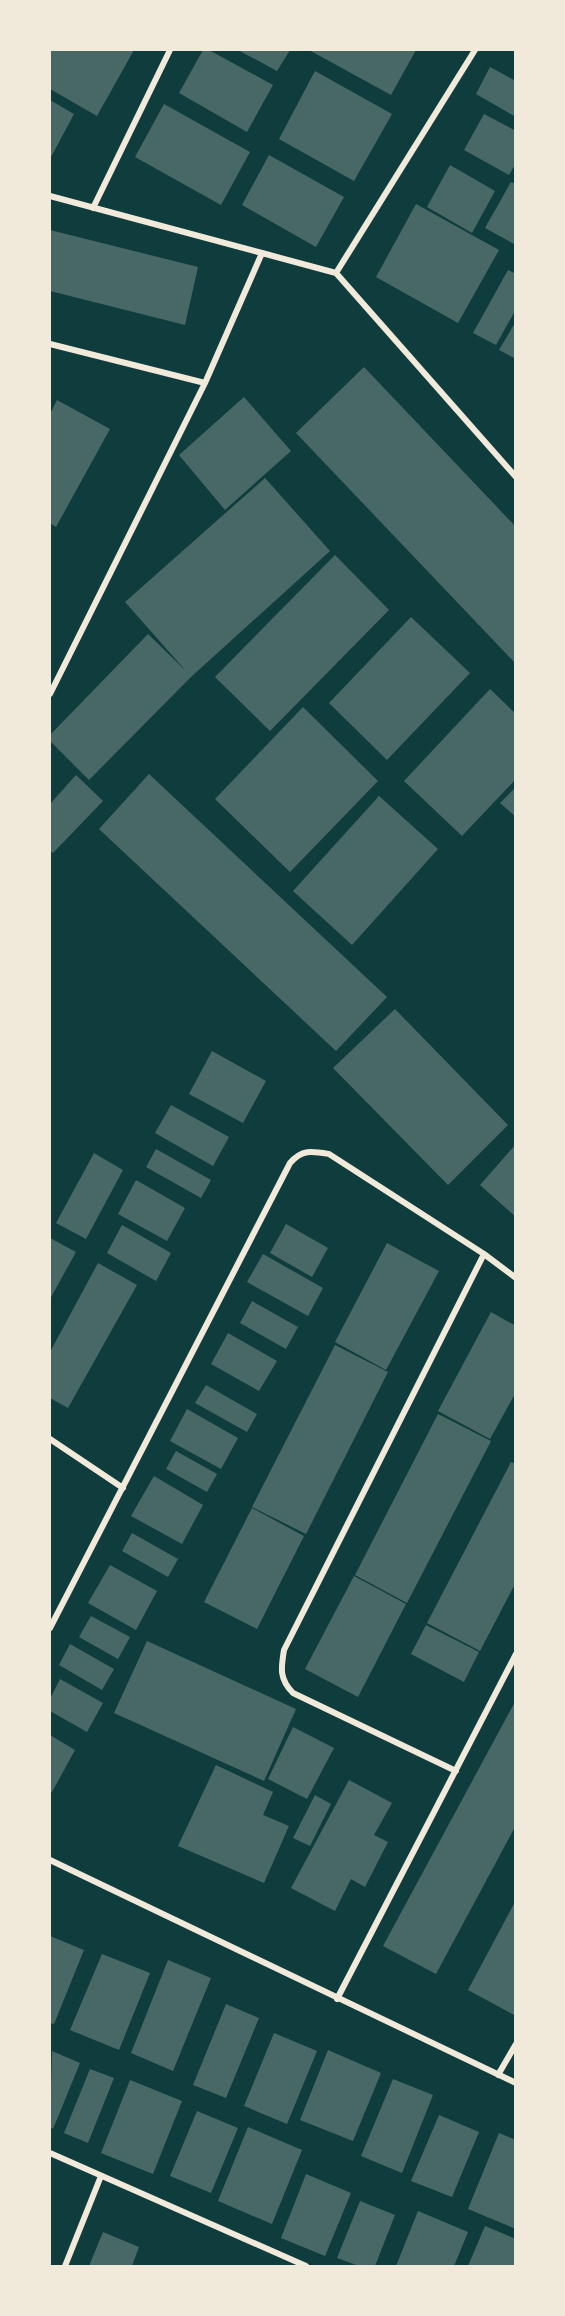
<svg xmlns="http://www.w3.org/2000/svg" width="565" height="2316" font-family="'Roboto Condensed',sans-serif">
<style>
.building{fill:#486865}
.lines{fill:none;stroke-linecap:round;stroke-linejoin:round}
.minor{stroke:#f1e9da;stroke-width:6}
</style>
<rect width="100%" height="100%" fill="#0f3d3e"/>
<path class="building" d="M50,50h84l-37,66 -47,-27z
M203,50h6l64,35 -26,47 -68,-39z
M238,50h52l-13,21z
M309,50h107l-25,45z
M490,67l26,14v36l-40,-23z
M315,71l77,43 -38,67 -75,-42z
M50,100l24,14 -24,45z
M164,104l86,48 -29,53 -86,-48z
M484,114l32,17v32l-7,12 -45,-25z
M269,155l75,42 -28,50 -74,-42z
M450,165l45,26 -23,42 -45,-26z
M511,182l5,2 -2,60 -29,-16z
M416,204l83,46 -41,73 -82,-46z
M50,230l148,37 -13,58 -135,-34z
M508,270l8,4v35l-20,36 -23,-12z
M516,321v38l-17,-9z
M364,367l152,160v137l-220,-231z
M244,397l47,54 -66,59 -46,-55z
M57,400l53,29 -54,98 -6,-4v-109z
M265,478l65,73 -139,126 -102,103 -39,-39v-6l98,-101 38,37 -61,-69z
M335,555l54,55 -119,121 -55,-54z
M411,617l59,56 -83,87 -58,-57z
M490,689l26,25v65l-54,57 -58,-55z
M303,707l75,74 -88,91 -75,-73z
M149,774l238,223 -51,54 -237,-222z
M76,775l27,26 -50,52 -3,-3v-46z
M516,787v30l-16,-14z
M379,796l59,53 -86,96 -59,-54z
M395,1009l113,116 -60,60 -115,-117z
M212,1051l54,30 -23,42 -54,-29z
M171,1105l58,32 -16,29 -58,-33z
M516,1144v73l-36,-32z
M156,1149l55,31 -10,18 -55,-31z
M94,1153l29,17 -37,69 -30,-16z
M136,1180l49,28 -18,33 -49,-27z
M286,1224l42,24 -16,29 -42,-24z
M122,1225l49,28 -15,28 -49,-28z
M50,1238l26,14 -26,47z
M387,1243l52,28 -53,99 -51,-28z
M263,1254l60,34 -15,28 -61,-34z
M98,1263l39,22 -69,123 -18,-10v-46z
M252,1301l46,26 -12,22 -46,-26z
M491,1312l25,14v66l-26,47 -52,-28z
M228,1333l49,28 -18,30 -48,-27z
M335,1345l53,27 -82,162 -54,-27z
M206,1385l51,29 -10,18 -52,-29z
M187,1409l51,29 -17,31 -51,-28z
M438,1414l53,27 -84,162 -52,-28z
M176,1451l41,23 -10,18 -41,-23z
M511,1462l5,2v118l-36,69 -53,-28z
M154,1476l49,29 -21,39 -51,-28z
M252,1508l52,28 -47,93 -53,-27z
M132,1533l46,26 -10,18 -46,-26z
M110,1565l47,26 -21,39 -48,-27z
M354,1576l52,28 -48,93 -53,-28z
M91,1616l39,21 -12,22 -39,-22z
M426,1625l53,27 -15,30 -53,-28z
M147,1641l149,68 -32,72 -150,-68z
M70,1644l44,25 -12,21 -43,-25z
M60,1679l43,24 -16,29 -37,-21v-12z
M516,1700v125l-80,149 -53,-28z
M293,1727l41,21 -27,51 -39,-20z
M50,1735l25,15 -23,42 -2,-1z
M216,1765l57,27 -10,23 26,11 -25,57 -86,-37z
M349,1780l43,23 -18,32 14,7 -23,45 -14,-8 -16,32 -44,-23z
M315,1795l16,9 -21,42 -17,-8z
M516,1900v116l-48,-26z
M50,1936l34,14 -30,74 -4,-1z
M102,1954l48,19 -31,77 -49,-20z
M168,1960l43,18 -38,93 -42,-18z
M226,2004l33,14 -33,80 -33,-13z
M274,2033l43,18 -30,73 -43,-18z
M328,2050l53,23 -28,68 -53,-21z
M52,2051l28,12 -27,66 -3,-2z
M90,2069l24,9 -26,65 -24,-10z
M393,2079l40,16 -31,78 -41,-17z
M130,2080l52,21 -29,73 -52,-21z
M197,2111l41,17 -27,65 -41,-17z
M439,2115l40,17 -27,65 -41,-16z
M248,2127l54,23 -30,74 -54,-23z
M499,2133l17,7v89l-48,-20z
M306,2174l45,19 -26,63 -44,-18z
M360,2201l35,14 -20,51h-16l-22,-8z
M418,2211l50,21 -14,34h-58z
M485,2226l31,13v27h-48z
M103,2232l36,15 -7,19h-43z"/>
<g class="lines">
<path class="minor" d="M50,196l212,57
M93,208l77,-158
M336,273l180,204
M50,344l155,39
M50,694l155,-311 57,-130 74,20 139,-223
M50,1439l73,49
M50,1628l240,-465c12,-14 22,-12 39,-9l155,100 32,24
M456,1771l-163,-78c-14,-14 -12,-25 -9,-43l200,-396
M50,1860l466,223
M337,1999l179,-345
M498,2075l18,-31
M50,2153l256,113
M65,2266l36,-90"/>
</g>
<rect width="565" height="2316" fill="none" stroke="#f1e9da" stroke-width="102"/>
</svg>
